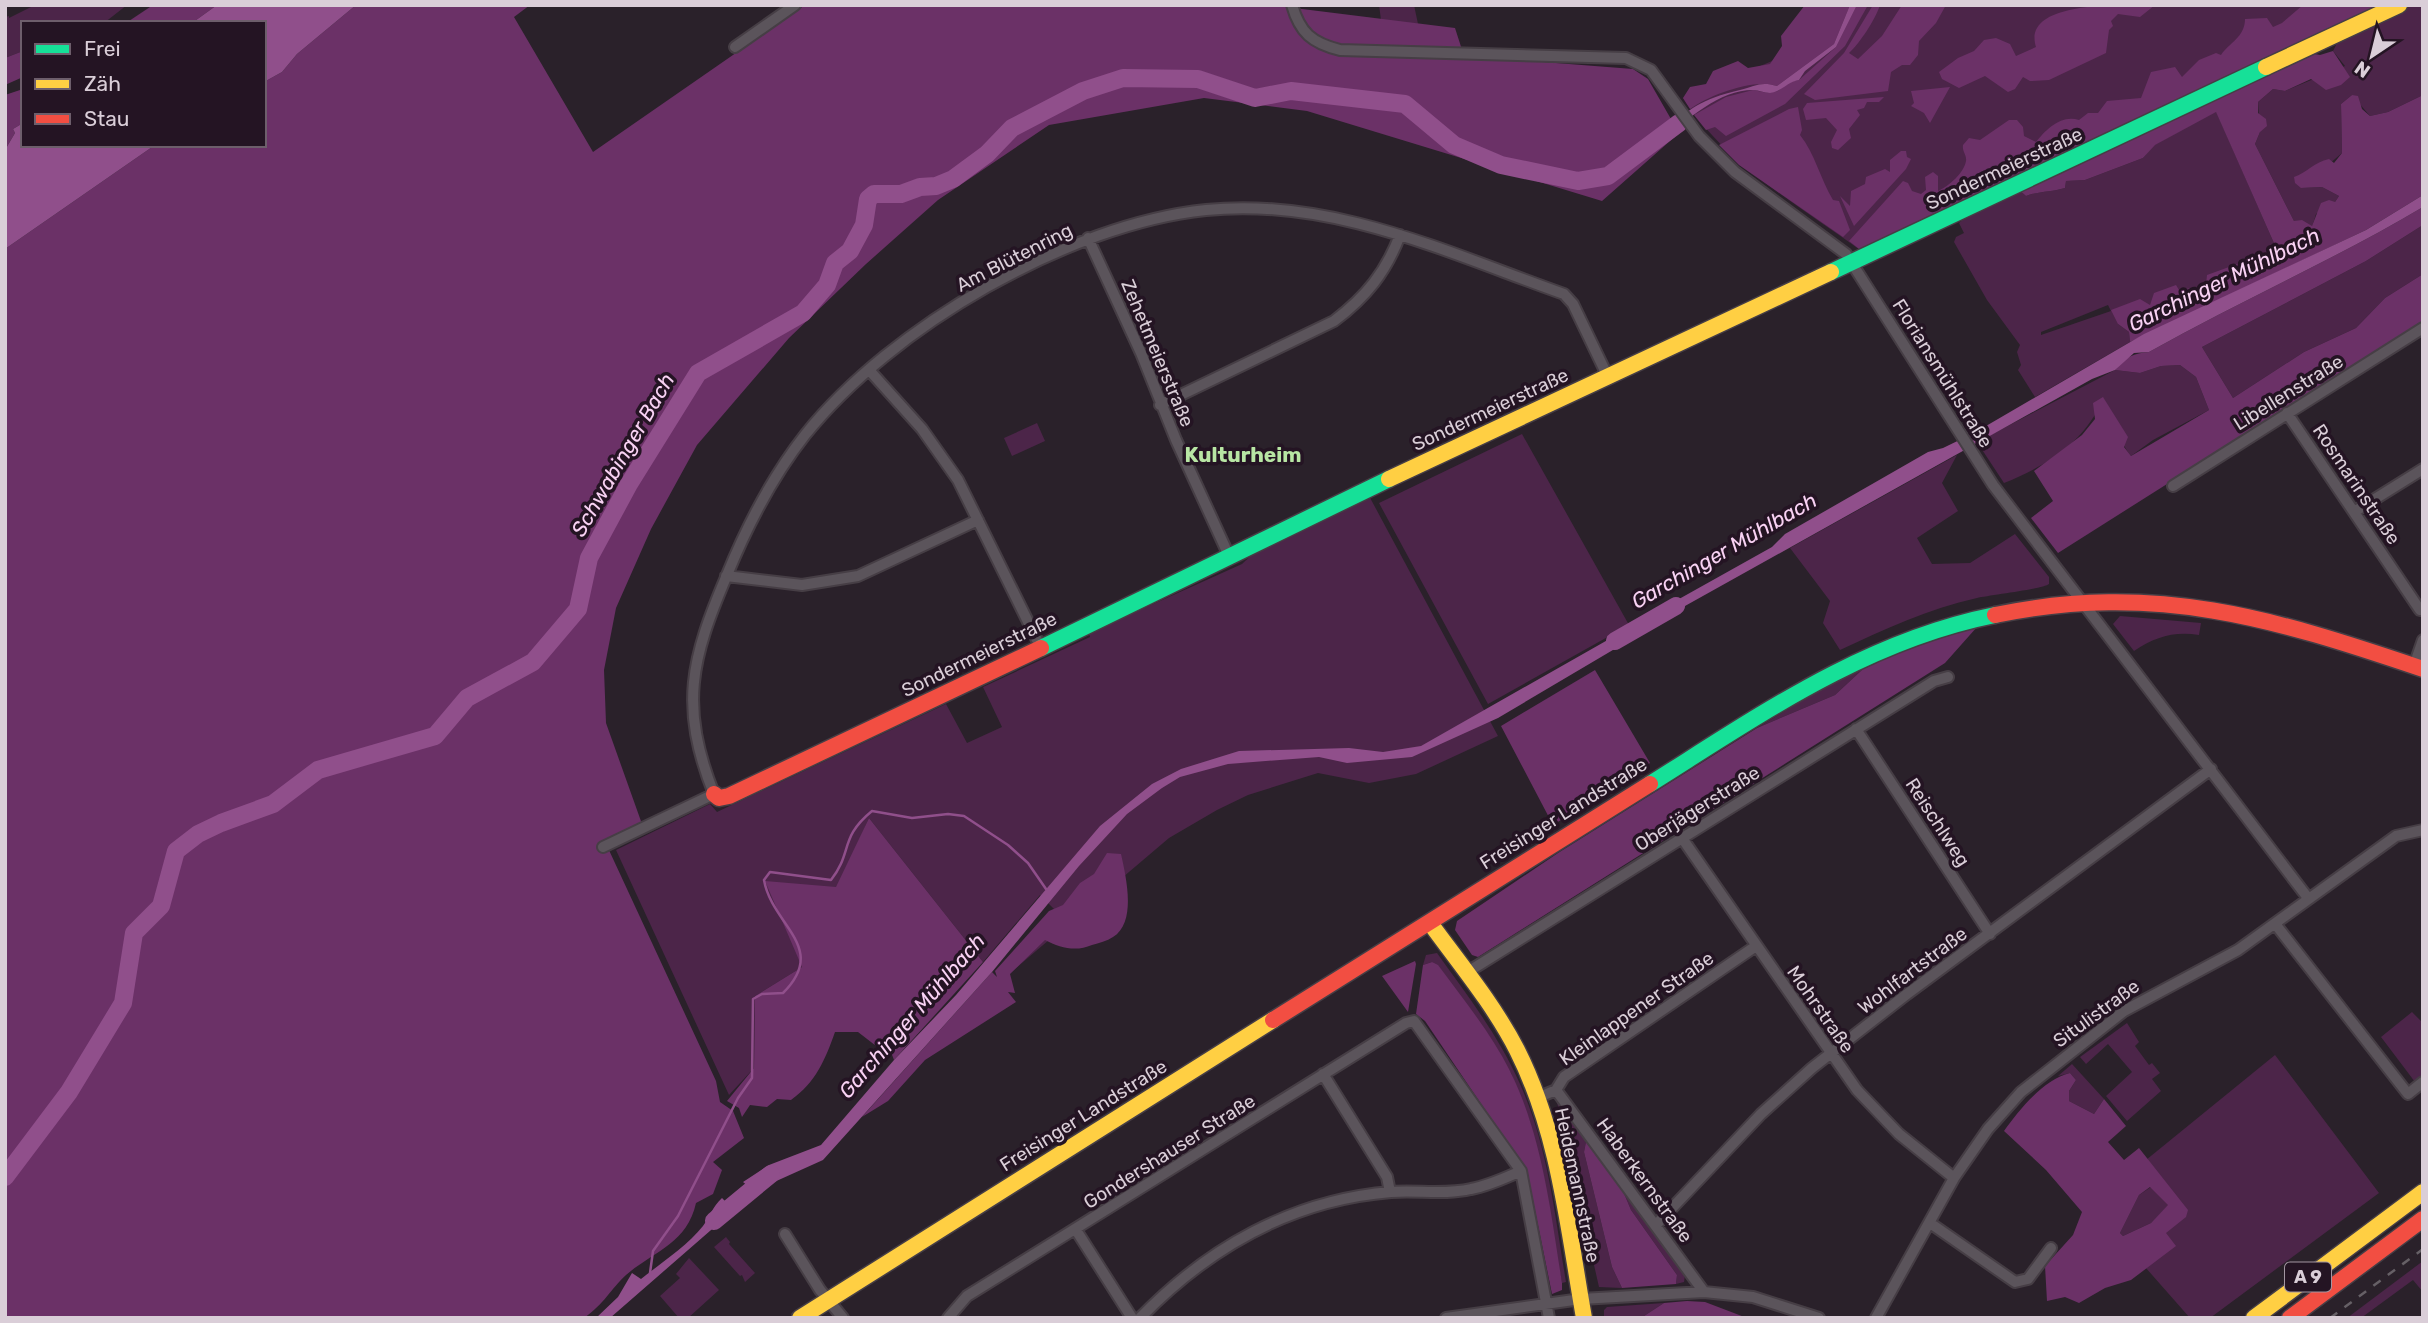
<svg xmlns="http://www.w3.org/2000/svg" width="2428" height="1323" font-family="Rubik,sans-serif">
<style>
.green{fill:#4c2549;fill-rule:evenodd}
.forest{fill:#6b3167;fill-rule:evenodd}
.water{fill:#904f8b}
.lines{fill:none;stroke-linecap:round;stroke-linejoin:round}
.stream{stroke:#904f8b;stroke-width:2.5}
.river{stroke:#904f8b;stroke-width:18}
.street-casing{stroke:#463e45;stroke-width:14}
.fast-casing{stroke:#463e45;stroke-width:19}
.slow-casing{stroke:#463e45;stroke-width:19}
.jam-casing{stroke:#463e45;stroke-width:19}
.street{stroke:#5b545b;stroke-width:10}
.fast{stroke:#16e098;stroke-width:16}
.slow{stroke:#ffcf43;stroke-width:16}
.jam{stroke:#f24e42;stroke-width:16}
.rail{stroke:#666066;stroke-width:2.5;stroke-dasharray:9 9;stroke-linecap:butt}
.labels{text-anchor:middle;stroke-width:7;stroke-linejoin:round;paint-order:stroke}
.shield{fill:#241423;stroke:#a396a2;stroke-width:2}
.shield-label{font-size:18px;font-weight:bold;fill:#daced8}
.street-label{font-size:19px;fill:#daced8;stroke:#241423}
.water-label{font-size:21px;font-style:italic;fill:#f9d2f4;stroke:#241423}
.neighbourhood-label{font-size:21px;font-weight:bold;fill:#b8e6a4;stroke:#241423}
</style>
<rect width="100%" height="100%" fill="#2a212a"/>
<path class="green" d="M35,5h92l-23,18h-81v28l-18,7v-41l4,-1v2z
M1379,5h35l4,19 -37,-4z
M1837,5h549l-523,247c-64,-47 -136,-86 -180,-154l113,-47z
M2411,5h12v90l-35,17 -18,4 -18,-21 -11,9 1,49 -41,35 21,-1 17,9 -4,6 -19,12 -4,13 -18,-6 -39,-77 5,-12 -2,-30 15,-13 12,2 60,-25 -12,-15 7,-14z
M2216,111l61,139 -13,5 -12,24 -4,-1 2,-19 -44,26 -27,5 -61,34 11,8 1,10 -95,55 -17,-27 3,-5 -4,-13 3,-7 -33,-45 -33,-58 2,-5 8,-4 -5,-10 12,-11 48,-22 7,6c13,-5 26,-4 39,-8l1,-7 19,-1 58,-22 11,-13zM2108,305l3,6 -70,24v-3z
M2423,225v49l-38,24 -29,30 -52,24 -71,46 -31,-51 164,-86z
M2180,365l16,12 13,33 -56,30 -22,16c-14,-17 -16,-40 -28,-58 -17,44 -57,68 -99,85l-27,-41 138,-72 25,3 21,-7z
M1037,423l8,18 -33,15 -8,-18z
M1522,434l107,191 -141,79 -109,-201z
M1957,455l-15,28 16,28 -41,27 15,26 38,-1 45,-29 34,43v7c-6,5 -59,11 -72,14 -49,11 -92,31 -137,52l-17,-27 7,-22 -40,-53z
M1368,494l130,242 -82,38 -47,9 -51,-10 -70,22 -31,15 -48,28 -160,136 52,-58 -21,-21 -57,67 -114,-144 -67,149 -47,29 -1,72 -25,27 -113,-245 94,-46 7,8 229,-108 21,39 35,-16 -19,-40 107,-50 -1,-4 153,-69 18,-17z
M2120,616l81,7 -2,12c-25,-4 -44,2 -65,16l-21,-27z
M1916,644l-53,25 -28,26 -78,33 94,-57z
M1437,953c30,42 62,83 83,131 28,62 35,132 46,198l-4,1 -32,-161 -19,-49 -79,-111 -9,3 3,-10z
M2412,1012l11,11v52l-8,7 -34,-45z
M2127,1023l12,19 -4,4 14,19 3,-2 8,10 -8,6 9,12 -34,30 -21,-25 26,-24 -24,-28 -22,20 -6,-7z
M2275,1055l104,138 -169,125h-20l-52,-59 45,-53 -37,-46z
M2072,1064l32,35 -10,15 -25,-13v-10l7,-11 -6,-7 -12,3z
M1557,1102h3l125,173 -1,7 -8,2 1,-9 -46,-65 -8,-19 -37,-49 -2,10 28,115 10,21 -23,-1z
M2151,1187l18,18 -18,18 -28,13 -3,-3 19,-38z
M726,1237l4,5 -1,2 26,29 -10,9 -3,-7 -2,1 -26,-29z
M689,1258l30,32 -31,28h-9l-19,-22 20,-18 -4,-4z
M2423,1261v31l-10,-12 -52,38h-14z
M1664,1303l-23,15h-37v-8l3,-3z"/>
<path class="forest" d="M153,5h64l-25,18h-66z
M356,5h174l-16,12 79,135 212,-147h464l186,23 9,28 169,13 15,10 31,54 -77,68 -295,-90 -103,-13 -155,27 -111,75 -72,64 -77,74 -92,107 -46,84 -35,79 -12,62 2,53 36,101 -34,24 108,233 4,21 13,9 11,27 -31,24 9,8 -9,24 -17,9c-9,41 -42,48 -70,72 -16,15 -21,28 -42,43h-579v-1069l150,-104h109v-63l18,-10 15,-18z
M1805,5h45l-16,39 -57,42c-23,-8 -68,9 -87,23l-7,-11 7,-11 16,-3 7,-13 25,-10 10,7 22,-4 12,-18 -1,-10z
M1857,5h11l-23,41 -60,58 -59,32 -11,-9 -9,3 -12,-15 32,-18 27,-7 15,3 10,-2 11,-9 10,-2 37,-33z
M1873,5h7c-5,15 -20,38 -31,48l9,6 24,-23 20,-31h44l-10,18 -17,18 -1,14 -8,10h-8l-11,7 -3,19 -73,9 -11,-6 40,-41z
M2155,5l-15,12 -22,-3 -7,7 2,5 -4,4 -3,23 -57,27 -19,1 -7,-4 -8,12 -7,3 -23,-16 -26,12 -17,-9 -3,-7 19,-14 16,-7 10,-11 12,-2 14,6 6,12 20,-9c-15,-47 88,-42 119,-42z
M2303,5h83l-523,247 -14,-11 54,-60 5,2 4,8 9,3 5,-4 -1,-13 8,-5 5,4v15c11,-5 26,-18 28,-30 1,-6 -4,-9 -3,-16l6,-7 11,2 29,-20h8l6,7 1,9 12,6c10,-13 26,-28 43,-22l9,-7h10l9,-12 34,-3 10,-26 24,-5 7,10 17,-17 17,-7 5,2c8,-12 24,-18 24,-36l22,-1 6,9 9,-4z
M23,51v26l-18,8v-27z
M2333,51l17,26 -9,8 -15,5 -15,-11 -26,12 -12,-2 -15,13v11l8,6 1,7 -7,6 -5,12 39,77 8,-1 10,6 9,-23 8,-3 6,2 4,-6 -17,-9 -21,1 -6,-5 -1,-6c14,-5 20,-15 35,-18l5,4 8,-10 -1,-49 11,-9 6,1 4,13 8,7 18,-4 35,-17v100l-57,35 -236,112 -1,-10 -11,-8 -7,-14 29,-11 10,6 4,-12 22,-8 3,5 27,-5 1,-10 44,-16 -3,19 4,1 12,-24 13,-5 -61,-138 -61,33 -12,13 -58,22 -19,1 -1,7c-13,4 -26,3 -39,8l-7,-6 290,-137 11,2z
M1950,87l-20,36 -6,-10 -13,-7 3,-3 -3,-12z
M23,89v34l-10,6 2,4 -10,17v-55z
M1884,97l-5,5h-12l-3,6 -7,2 3,5 -11,14 2,9 -13,12 -6,-2 -1,-6 6,-12 -11,-12 -20,2 -3,-11 4,-6z
M1798,107l4,23 -2,5c15,19 20,43 33,65l6,1 11,29 -7,7 -104,-72 -20,-20 70,-36z
M1901,151h5l1,6 4,2 -5,10 -52,57 -14,-30 10,10 1,-15 14,-7 1,-7 19,-8 5,3v-12z
M2423,207v18l-57,36 -164,86 31,51 71,-46 52,-24 29,-30 38,-24v48l-365,231 -27,-35 22,-17 -19,-30 48,-36 13,-16 -2,-16 10,-6 25,40 -4,10 7,9 78,-46 -13,-33 -16,-12 -19,1 -21,7 -25,-3c10,-13 19,-17 34,-18 90,-51 185,-92 274,-145z
M1977,627l-32,36 -467,294 -6,-2 -17,-25 2,-9 101,-68 199,-125 78,-33 28,-26 53,-25z
M1595,670l55,93 -97,62 -52,-99z
M869,818l114,144 -89,98 -3,-8 -11,-3 -22,-17h-23c-10,28 -19,50 -44,68l-14,-1 -10,8 -17,-2 -8,12 -3,-9 -12,-7 27,-33 1,-72 47,-29 -37,-86 71,6z
M1107,853l14,1c5,23 16,68 -8,83 -6,4 -14,6 -21,8 -16,7 -32,3 -47,-5l-35,34 5,19 -7,-1 8,10 -91,58 -37,41 -26,16 130,-145 5,5 -2,-6 54,-60 14,-6 17,-22 14,-9z
M1415,961l1,3 -8,48 -26,-36z
M1432,962l6,3c25,34 53,68 72,106 32,64 41,142 52,212v7l-10,4 -23,-113 -6,-15 -98,-145 -9,-7 7,-49z
M2070,1073l6,7 -7,11v10l25,13 10,-15 22,27 -18,16 16,18 15,-12 49,62 -2,7 -20,16 10,13 -45,34 -26,8 -26,15 -14,-6 -18,4 -2,-35 28,-31 9,-23 -36,-42 -42,-39c15,-21 40,-52 66,-58zM2150,1187l18,18 -17,18 -28,13 -3,-3 19,-38z
M1586,1142l37,49 8,19 46,65 -1,9 -54,4 -10,-21 -28,-115z
M1687,1301l18,1 42,16h-106l23,-15z"/>
<path class="water" d="M217,5h139l-59,49 -15,18 -18,10v-59h-72z
M1850,5h7l-21,42 -31,24 -6,9c-12,2 -18,12 -29,13 -6,0 -11,-3 -17,-3 -33,0 -66,29 -89,50l-5,-4c29,-27 42,-37 81,-46 15,-4 21,-9 37,-4l57,-42z
M23,123v22h132l-150,104v-99l10,-17 -2,-4z
M2423,195v12c-89,53 -184,94 -274,145l-15,1 -19,17 -23,9 -407,227 -25,17 -6,-10 118,-66 13,-13 143,-82 15,-4 31,-15 170,-99 222,-104z
M1634,625l6,9 -142,84 -86,39 -65,6 -28,-6 -91,7 -48,13 -18,11 -35,26 -48,52 -87,106 -169,188 -69,31 -11,-9 26,-17 52,-20 73,-85 62,-65 144,-169 52,-42 29,-15 58,-18 110,-3 34,4 38,-6z
M722,1198l12,12 -124,108h-14l22,-21 14,-24 9,6c20,-16 46,-33 62,-53 7,-9 9,-19 19,-28z"/>
<g class="lines">
<path class="stream" d="M650,1273l3,-22 25,-35 60,-118 14,-20 1,-79 9,-5 21,-1c46,-46 -11,-67 -19,-113l6,-8 61,8c22,-28 8,-42 41,-69l40,7 36,-4 16,2 44,29 20,18 18,26"/>
<path class="river" d="M1615,641l61,-35
M5,1177l64,-85 54,-89 11,-70 27,-27 15,-55 22,-17 23,-11 52,-19 45,-34 117,-34 32,-38 66,-36 45,-53 11,-51 40,-74 69,-111 105,-60 24,-28 8,-22 15,-12 14,-26 4,-26 6,-5h27l19,-7 16,-1 17,-7 34,-25 25,-26 71,-37 40,-13 75,1 57,19 36,-7 114,13 49,41 47,20 77,16 30,-5 71,-53
M714,1221l57,-47"/>
<g class="street-casing">
<path id="street" d="M1292,5c8,28 20,38 48,45l286,8 25,12 48,66 36,36 111,82 147,231 315,413
M735,47l60,-42
M1088,238l53,115 35,87 54,118
M870,371l52,58 36,51 83,168
M1160,405l174,-84c32,-24 52,-49 66,-86
M2287,413l133,197
M2173,486l250,-158
M2354,512l69,-43
M726,576l76,9 56,-9 120,-56
M2414,666l9,-26
M1856,729l134,205
M1682,838l175,252 42,44 55,44
M603,847l111,-53c-35,-88 -23,-135 13,-219 20,-49 45,-98 78,-140 86,-108 264,-211 401,-225 126,-13 242,43 358,84l9,10 35,73
M2276,925l132,169 15,-12
M1466,973l468,-292 14,-4
M1323,1074l64,103 3,15
M1556,1090l148,202
M1537,1098l19,-8 8,-13 192,-131
M1930,1223l85,59 13,-3 23,-31
M1656,1225l105,-111 51,-46 95,-74 304,-225
M1076,1230l56,88
M785,1234l35,56 23,28
M948,1318l19,-22 439,-273 8,-2 107,150 28,147
M1140,1318c68,-70 152,-118 251,-126 27,-2 54,3 80,-3 17,-3 34,-11 50,-18
M1446,1318l135,-19 123,-7 49,5 66,21
M1876,1318l78,-140 34,-49 33,-37 103,-81 114,-61 158,-114 27,-6"/>
</g>
<g class="fast-casing">
<path id="fast" d="M1831,272l435,-205
M1041,648l348,-169
M1650,784c110,-69 215,-143 345,-169"/>
</g>
<g class="slow-casing">
<path id="slow" d="M2266,67l133,-62
M1389,479l442,-207
M1430,923c30,41 64,82 87,127 42,83 51,178 67,268
M800,1318l473,-298
M2254,1318l169,-126"/>
</g>
<g class="jam-casing">
<path id="jam" d="M1995,615c161,-33 277,3 428,54
M714,794l5,4 10,-2 312,-148
M1273,1020l377,-236
M2290,1318l133,-99"/>
</g>
<use href="#street" class="street"/>
<use href="#fast" class="fast"/>
<use href="#slow" class="slow"/>
<use href="#jam" class="jam"/>
<path class="rail" d="M2330,1318l93,-69"/>
</g>
<g class="labels">
<rect class="shield" x="2285" y="1262.5" width="46" height="29" rx="5"/>
<g class="shield-label">
<text x="2308" y="1283">A 9</text>
</g>
<g class="street-label">
<text transform="translate(2004 168) rotate(-25)" y="7">Sondermeierstraße</text>
<text transform="translate(1014 257) rotate(-27)" y="7">Am Blütenring</text>
<text transform="translate(1158 353) rotate(67)" y="7">Zehetmeierstraße</text>
<text transform="translate(1943 373) rotate(58)" y="7">Floriansmühlstraße</text>
<text transform="translate(2288 392) rotate(-32)" y="7">Libellenstraße</text>
<text transform="translate(1490 409) rotate(-25)" y="7">Sondermeierstraße</text>
<text transform="translate(2357 484) rotate(56)" y="7">Rosmarinstraße</text>
<text transform="translate(979 654) rotate(-26)" y="7">Sondermeierstraße</text>
<text transform="translate(1697 808) rotate(-32)" y="7">Oberjägerstraße</text>
<text transform="translate(1563 813) rotate(-32)" y="7">Freisinger Landstraße</text>
<text transform="translate(1938 822) rotate(57)" y="7">Reischlweg</text>
<text transform="translate(1912 970) rotate(-37)" y="7">Wohlfartstraße</text>
<text transform="translate(1636 1008) rotate(-35)" y="7">Kleinlappener Straße</text>
<text transform="translate(1821 1009) rotate(55)" y="7">Mohrstraße</text>
<text transform="translate(2096 1013) rotate(-36)" y="7">Situlistraße</text>
<text transform="translate(1083 1115) rotate(-32)" y="7">Freisinger Landstraße</text>
<text transform="translate(1169 1151) rotate(-32)" y="7">Gondershauser Straße</text>
<text transform="translate(1645 1180) rotate(54)" y="7">Haberkernstraße</text>
<text transform="translate(1578 1185) rotate(78)" y="7">Heidemannstraße</text>
</g>
<g class="water-label">
<text transform="translate(2224 280) rotate(-26)" y="7">Garchinger Mühlbach</text>
<text transform="translate(623 455) rotate(-60)" y="7">Schwabinger Bach</text>
<text transform="translate(1724 551) rotate(-30)" y="7">Garchinger Mühlbach</text>
<text transform="translate(912 1016) rotate(-49)" y="7">Garchinger Mühlbach</text>
</g>
<g class="neighbourhood-label">
<text x="1243" y="462">Kulturheim</text>
</g>
</g>
<rect width="2428" height="1323" fill="none" stroke="#daced8" stroke-width="14"/>
<rect x="21" y="21" width="245" height="126" fill="#241423" stroke="#6d5e6b" stroke-width="2"/>
<rect x="35" y="44" width="35" height="10" fill="#16e098" stroke="#6d5e6b" stroke-width="2"/>
<text x="84" y="56" font-size="21" fill="#daced8">Frei</text>
<rect x="35" y="79" width="35" height="10" fill="#ffcf43" stroke="#6d5e6b" stroke-width="2"/>
<text x="84" y="91" font-size="21" fill="#daced8">Zäh</text>
<rect x="35" y="114" width="35" height="10" fill="#f24e42" stroke="#6d5e6b" stroke-width="2"/>
<text x="84" y="126" font-size="21" fill="#daced8">Stau</text>
<g transform="translate(2372 56) rotate(215)" stroke="#241423" stroke-width="5" paint-order="stroke">
<path d="M0-5L12 26L0 18L-12 26Z" fill="#daced8"/>
<text y="-10" font-size="19" font-weight="bold" text-anchor="middle" fill="#daced8">N</text>
</g>
</svg>
